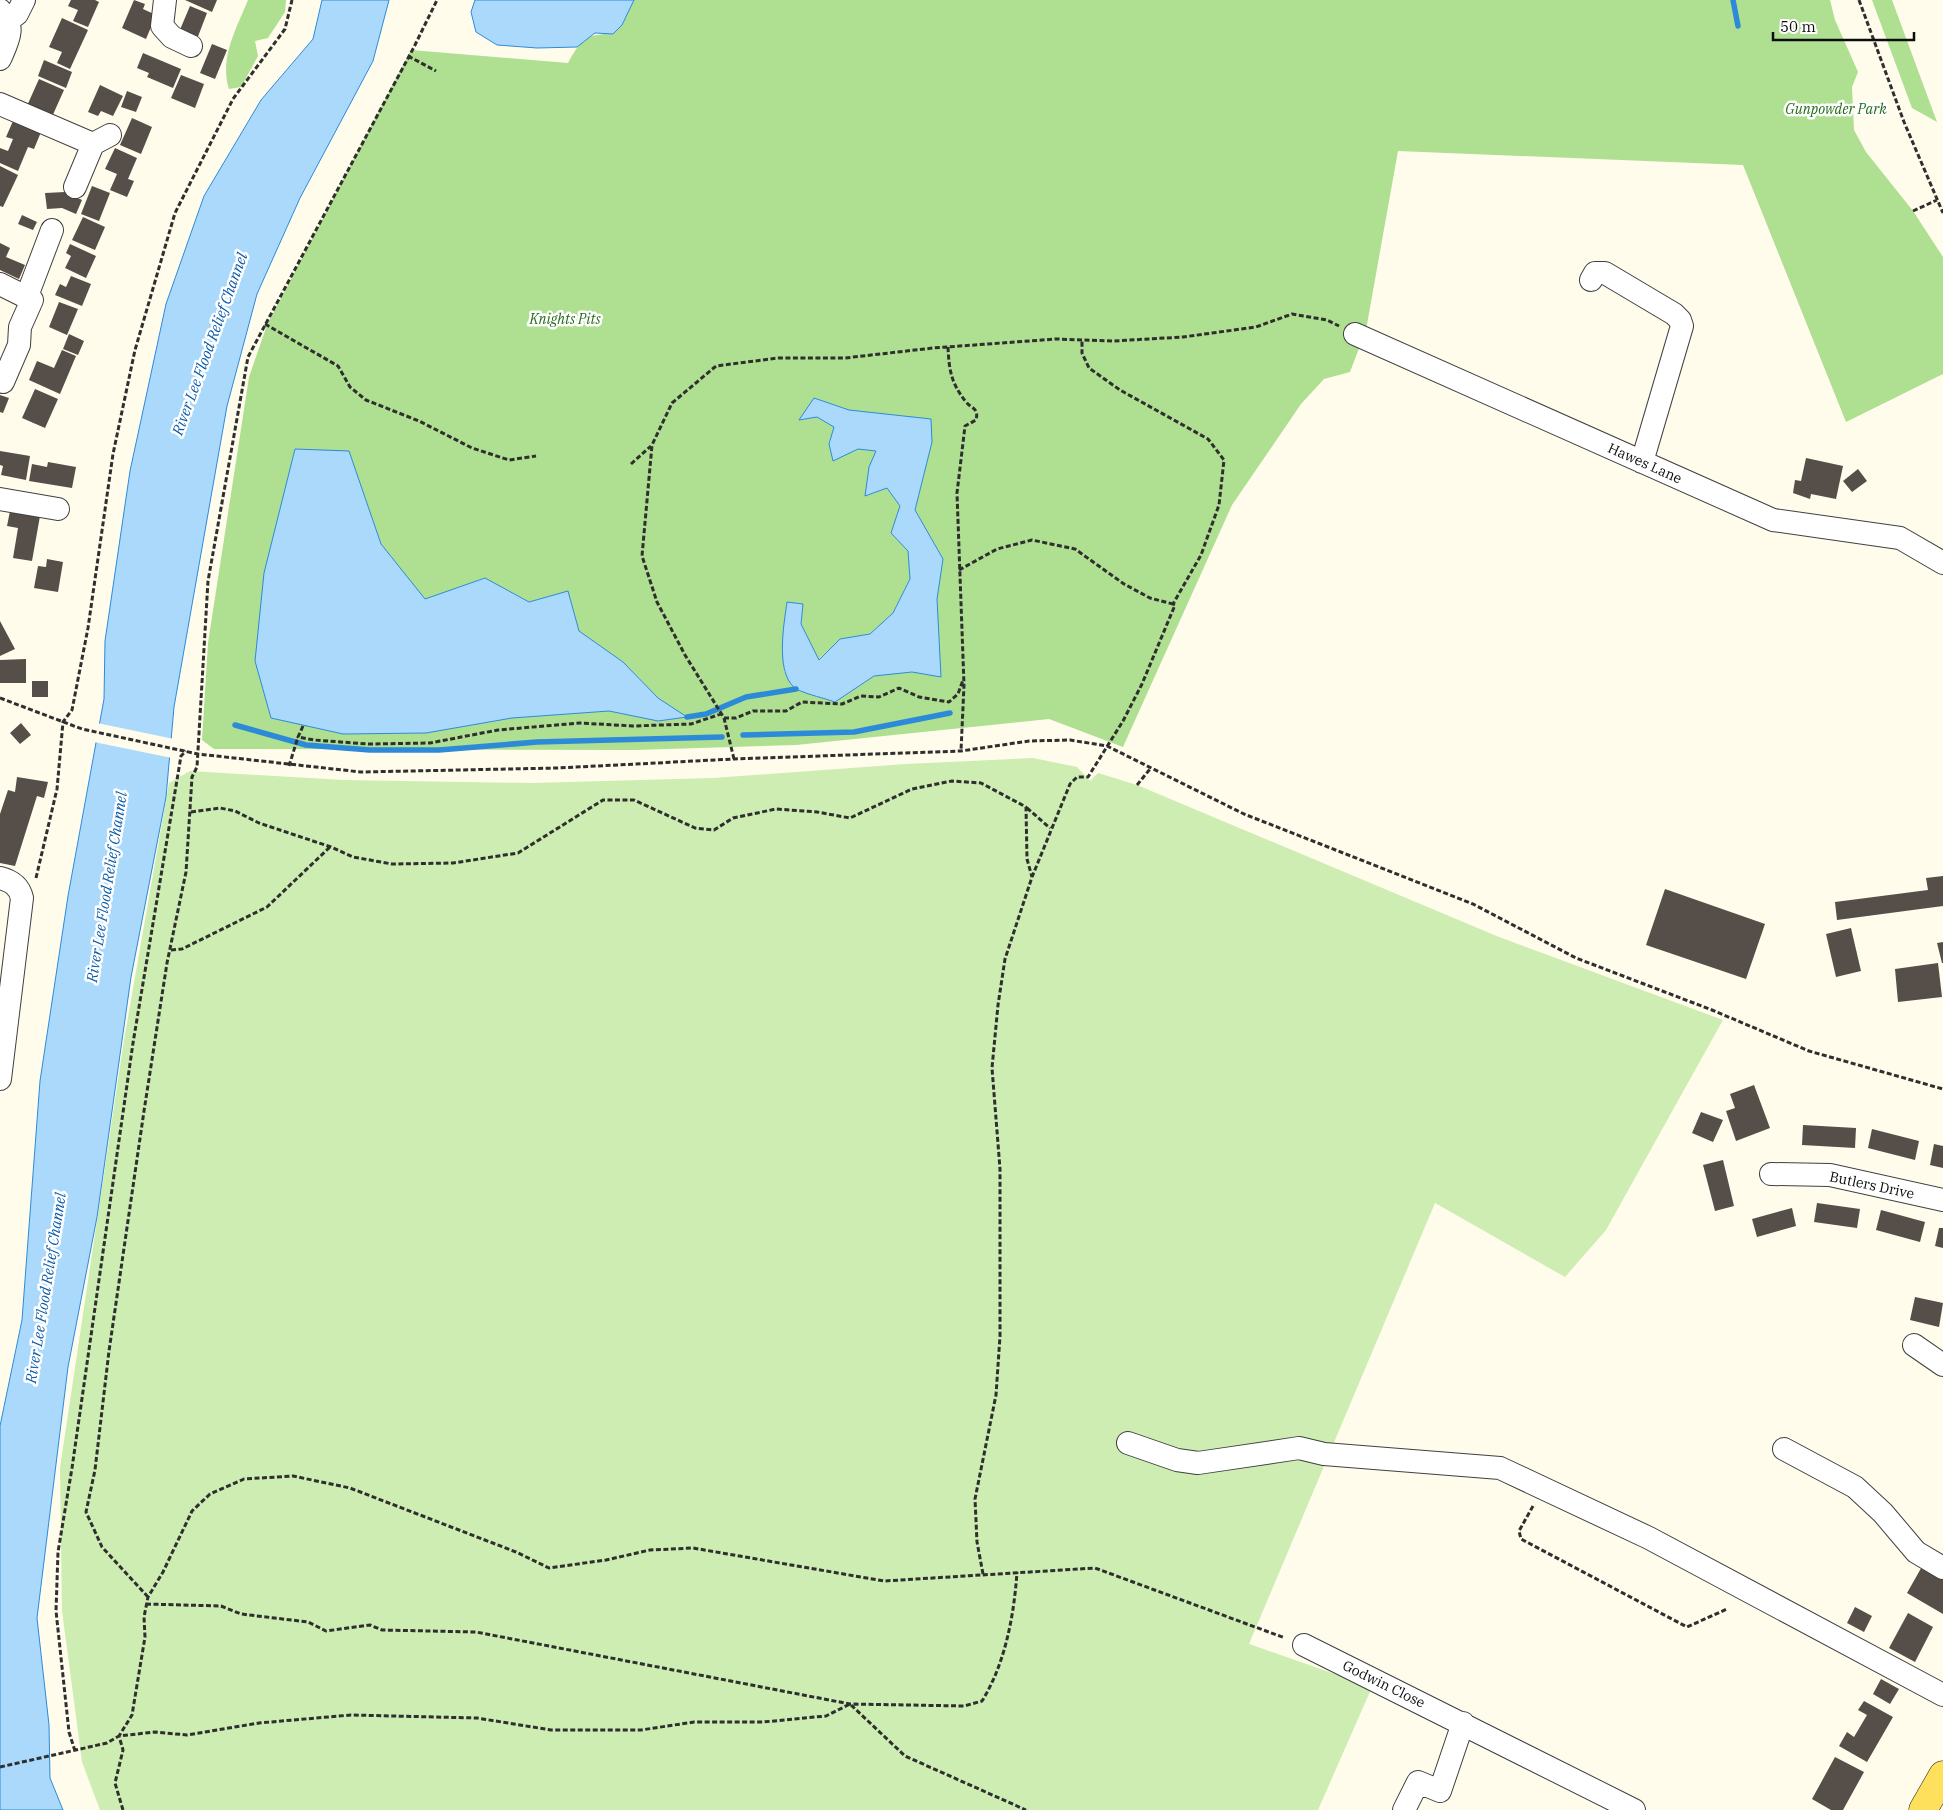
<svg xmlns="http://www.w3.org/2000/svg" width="1943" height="1810" font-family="'IBM Plex Serif',serif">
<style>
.green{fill:#cdedb2}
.forest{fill:#afdf90;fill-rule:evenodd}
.water{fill:#abd9fc;stroke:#2c8ad9}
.pier{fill:#fffcec}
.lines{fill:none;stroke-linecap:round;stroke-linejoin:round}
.stream{stroke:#2c8ad9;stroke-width:5.5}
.building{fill:#564e48}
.minor-casing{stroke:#404040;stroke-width:24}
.major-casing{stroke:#1e1e1e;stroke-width:29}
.path{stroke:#2f2f2f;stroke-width:3;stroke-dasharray:5 2.5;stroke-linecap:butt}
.minor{stroke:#fff;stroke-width:22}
.major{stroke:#ffe05c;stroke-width:28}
.labels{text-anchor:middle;stroke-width:5;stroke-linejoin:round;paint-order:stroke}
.park-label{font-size:14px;font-style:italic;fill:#246a17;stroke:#fff}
.street-label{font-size:14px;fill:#0d0d0d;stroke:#fff}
.water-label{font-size:15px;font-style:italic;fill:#0b5ba9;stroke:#fff}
</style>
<rect width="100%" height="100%" fill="#fffcec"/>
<path class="green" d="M1033,758l44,9 13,14 8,-8 39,12 362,152 224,83 -117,210 -41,47 -130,-74 -186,441 123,43 -54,123h-1218l-18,-48 -20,-151 -2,-143 64,-428 45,-257 21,-12 153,9 189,3 181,-5 193,-14z"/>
<path class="forest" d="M248,0h38l-1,12 -17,26 -13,3 3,15 -17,31 -12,2c-10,-30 8,-62 19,-89z
M634,0h1196l5,20 23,52 -6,15 2,43 12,22 47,59 30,46v117l-97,48 -103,-257 -345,-14 -32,179 -16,42 -26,7 -23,25 -69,101 -109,242 -74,-28 -253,26 -161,5 -421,-1 -12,-9 6,-97 41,-266 18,-52 144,-275 157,13c12,-22 18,-30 45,-29l9,-9zM814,398l35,12 81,9 2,23 -17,68 28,49 -6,40 4,78 -29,-5 -38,4 -39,26 -38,-13 -13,-18 19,-67 -2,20 17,36 22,-21 30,-5 23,-21 17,-34 -2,-28 -17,-18 9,-27 -13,-18 -21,8 3,-29 8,-16 -48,-7 6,-17 -18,-10 -17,3zM295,449l54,3 32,92 44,56 59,-22 45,24 39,-10 11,39 44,31 35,36 28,19 -28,4 -49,-10 -97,7 -86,15 -83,1 -58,-243z
M1872,0h20l45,122 -25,-14z"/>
<path class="water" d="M322,0h67l-16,61 -73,137 -43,96 -30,112 -53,301 -8,90 -35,180 -34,240 -29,150 -31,251 12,107 1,53 13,32h-63v-384l22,-106 18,-239 28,-185 36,-197 1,-58 25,-170 36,-167 38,-108 57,-96 52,-61z
M475,0h159l-12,25 -9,9 -18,-1 -18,14 -40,1 -40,-3 -21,-13 -5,-20z
M814,398l35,12 82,9 1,23 -17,68 28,49 -6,40 4,78 -29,-5 -38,4 -39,26c-11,-4 -26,-7 -37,-12 -24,-13 -14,-66 -11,-88l16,2 -2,20 18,36 21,-21 30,-5 23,-21 17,-34 -2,-28 -17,-18 9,-27 -13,-18 -22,8 4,-29 7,-16 -18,-2 -25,12 -4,-17 5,-17 -17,-10 -18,3z
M295,449l54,2 32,93 44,55 60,-21 44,24 39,-11 11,40 44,31 35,36 29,19 -29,4 -49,-10 -97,7 -86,15 -83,1 -72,-16 -16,-57 9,-88z"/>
<path class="pier" d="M97,723l77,16 -2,19 -78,-16z"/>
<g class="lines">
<path class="stream" d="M1733,0l5,26
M687,717l19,-3 40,-17 50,-8
M235,725l71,20 64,5h69l98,-8 185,-5
M743,735l111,-3 96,-19"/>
</g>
<path class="building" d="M71,0h24l4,2 -11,25 -15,-6 5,-11 -10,-4z
M134,0l11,4 -2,5 13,6 -10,24 -24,-11z
M185,0h32l-5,12z
M190,6l17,7 -10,26 -18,-7z
M62,18l26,12 -18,39 -13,-6 5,-11 -13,-5z
M212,44l15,6 -12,29 -15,-6z
M143,53l38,16 -8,19 -26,-11 2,-4 -12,-5z
M44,60l28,12 -6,16 -28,-12z
M181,75l23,9 -9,24 -24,-10z
M39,79l25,11 -13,29 -25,-11z
M100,85l23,11 -10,20 -12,-5 -3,5 -10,-4z
M127,91l15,6 -6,15 -15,-5z
M132,118l20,9 -11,27 -21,-9z
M13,121l28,11 -7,17 -6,-2 -10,24 -18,-8v-15l8,3 5,-12 -7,-2z
M115,148l22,10 -9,21 6,2 -7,16 -17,-7 7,-16 -12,-5z
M0,166l18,9 -15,32 -3,-1z
M92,186l18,7 -11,28 -18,-7z
M65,192l17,8 -6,14 -14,-6 -15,1 -2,-16z
M22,215l15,7 -4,8 -15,-6z
M83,217l22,10 -10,23 -23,-10z
M0,243l10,5 -4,9 19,8 -6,14 -19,-9z
M70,244l26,12 -10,22 -21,-10 6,-12 -5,-3z
M71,276l20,8 -9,22 -27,-11 5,-11 6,3z
M59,302l19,7 -11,26 -18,-8z
M69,334l15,7 -6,14 -15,-6z
M62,350l14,6 -16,38 -31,-14 8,-19 17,7z
M35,389l23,10 -13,29 -23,-10z
M0,395l9,3 -6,15 -3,-1z
M0,451l30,5 -4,24 -25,-5 2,-9 -3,-1z
M1806,458l37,8 -7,33 -25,-5 -1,5 -17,-6 2,-13 6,1z
M48,462l28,5 -4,21 -43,-7 3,-17 15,3z
M1858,469l9,12 -15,11 -9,-11z
M10,511l30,5 -8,45 -19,-3 5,-30 -11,-2z
M47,559l16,3 -5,30 -24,-4 4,-22 8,1z
M0,621l15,28 -15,7z
M26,659v24h-26v-23z
M32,681h16v16h-16z
M21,723l10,12 -11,9 -10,-11z
M17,777l31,5 -4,16 -7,-2 -22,70 -15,-3v-49l8,-24 7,2z
M1943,876v30l-106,14 -2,-18 93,-12 -2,-12z
M1665,889l100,35 -19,55 -100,-34z
M1851,928l10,43 -25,6 -10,-43z
M1943,942v21h-1l-5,-20z
M1938,963l4,34 -44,5 -3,-33z
M1754,1085l16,43 -34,13 -10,-30 9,-3 -5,-14z
M1701,1112l22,8 -10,22 -21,-9z
M1803,1125l53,3 -1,20 -53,-3z
M1872,1129l47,12 -4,19 -47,-12z
M1934,1144l9,2v22l-13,-3z
M1723,1160l11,46 -19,5 -12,-46z
M1817,1203l43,6 -3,19 -43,-6z
M1792,1208l4,18 -39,11 -5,-18z
M1881,1210l44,12 -5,20 -44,-12z
M1939,1228h4v20l-8,-2z
M1915,1297l28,6 -4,24 -29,-7z
M1924,1563l19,11v40l-36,-21z
M1855,1607l17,9 -8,16 -17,-9z
M1908,1613l25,14 -18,35 -26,-14z
M1881,1679l18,10 -9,15 -17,-10z
M1864,1701l29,16 -26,45 -28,-16 8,-14 7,5 13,-22 -9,-5z
M1835,1757l29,15 -21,38h-12l-19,-11z"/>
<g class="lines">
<g class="minor-casing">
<path id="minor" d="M165,0l-3,26 10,11 19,9
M0,10c17,15 8,31 0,49
M9,20l8,-6 7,-14
M0,104l93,40
M75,187l18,-43 17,-9
M1591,280l4,-7h10l69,41 6,6 2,6 -40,136
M0,284l32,16 -12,27 -1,18 -16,37
M27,296l25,-66
M1355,334l418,186 127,18 43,25
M0,499l58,10
M0,878c12,3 19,8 22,20l-22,181
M1771,1174l59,1 113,25
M1914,1345l29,20
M1128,1443l49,17 21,3 101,-15 25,6 176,14 149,70 294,157
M1784,1449l71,38 28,26 33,39 27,16
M1304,1645l330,165
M1404,1810l14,-28 22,9 23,-68"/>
</g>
<g class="major-casing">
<path id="major" d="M1923,1810l20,-35"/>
</g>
<path class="path" d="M1859,0l45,122 39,91
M408,56l28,15
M1913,211l24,-11
M265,324l73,42 12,21 16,13 53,21 53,27 37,12 27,-4
M948,347c1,23 3,36 18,55 6,7 13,6 10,18l-11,6 -8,67 7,192 -3,66
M631,464l20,-18
M959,570l38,-21 35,-9 43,9 49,35 26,14 23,6
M0,698l82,31 116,25 163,18 197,-4 176,-9 227,-8 68,-10 41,-1 37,6 137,68 229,90 103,54 136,52 97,41 134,38
M724,718h12l17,-7h33l16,-9 40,2 19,-8 18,1 20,-9 20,9 30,5 9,-8 5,-14
M303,726l-5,11 16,3 54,4 62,-1 68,-13 82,-7 53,3 58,-2 30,-10
M734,759l-10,-41 -39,-63 -28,-53 -15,-46 10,-111 20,-42 44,-37 62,-8h67l88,-10 123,-9 57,2 70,-4 73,-10 36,-13 35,6 12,6
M289,766l9,-29
M1137,785l13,-16
M1027,808l23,20
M191,812l29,-4 15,3 24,12 72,24 22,10 39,7 61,-1 65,-10 85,-53h31l61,28 19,2 19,-12 43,-9 41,3 33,6 62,-29 40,-8 29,2 45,24 1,52 5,18
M36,878l21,-89 6,-67 9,-12 16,-82 25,-174 22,-104 40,-137 58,-114 52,-70 7,-29
M171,950l11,-1 85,-42 63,-60
M1533,1506l-14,25 2,8 166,88 40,-18
M983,1574l-6,-32 -2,-43 21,-104 4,-59v-167l-8,-101 6,-63 7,-46 27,-82 38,-93 7,-7h11l35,-56 19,-37 33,-79 -2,-1 28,-49 18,-50 5,-45 -16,-21 -88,-49 -31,-22 -7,-15v-13
M148,1597l-46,-50 -16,-35 9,-42 14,-119 35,-240 23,-148 19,-91 6,-95 5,-10 11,-186 40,-224 166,-310 23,-47
M146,1604l75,2 20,8 67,8 18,9 44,-6 12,5 94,2 374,72 114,2 18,-5c23,-37 32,-85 35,-129
M75,1751l-6,-19 -13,-121 2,-59 14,-84 61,-425 48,-287 5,-5
M0,1767l107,-24 12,-7 36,-4 32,3 72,-12 92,-8 126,3 74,12h90l53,-8h69l63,-6 24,-12 55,52 121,54
M123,1810l-8,-27 8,-33 -4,-14 13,-21 13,-78 -1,-20 4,-20 15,-25 29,-61 18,-17 34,-15 49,-3 57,12 166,64 33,16 57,-8 44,-10 43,-2 191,33 211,-13 190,70"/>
<use href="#minor" class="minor"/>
<use href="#major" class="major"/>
</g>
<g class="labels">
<g class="park-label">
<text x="1836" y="114">Gunpowder Park</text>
<text x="565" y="324">Knights Pits</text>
</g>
<g class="street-label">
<text transform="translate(1645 463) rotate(24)" y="5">Hawes Lane</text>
<text transform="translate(1872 1185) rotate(12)" y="5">Butlers Drive</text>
<text transform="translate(1384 1684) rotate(26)" y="5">Godwin Close</text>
</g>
<g class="water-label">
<text transform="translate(210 344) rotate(-70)" y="5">River Lee Flood Relief Channel</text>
<text transform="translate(107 887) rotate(-81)" y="5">River Lee Flood Relief Channel</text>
<text transform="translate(46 1288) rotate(-81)" y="5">River Lee Flood Relief Channel</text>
</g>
</g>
<path d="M1773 32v8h141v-8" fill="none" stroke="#0d0d0d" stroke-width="2.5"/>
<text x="1780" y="32" font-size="15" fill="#0d0d0d" stroke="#ffffff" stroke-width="4" paint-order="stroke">50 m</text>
</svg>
